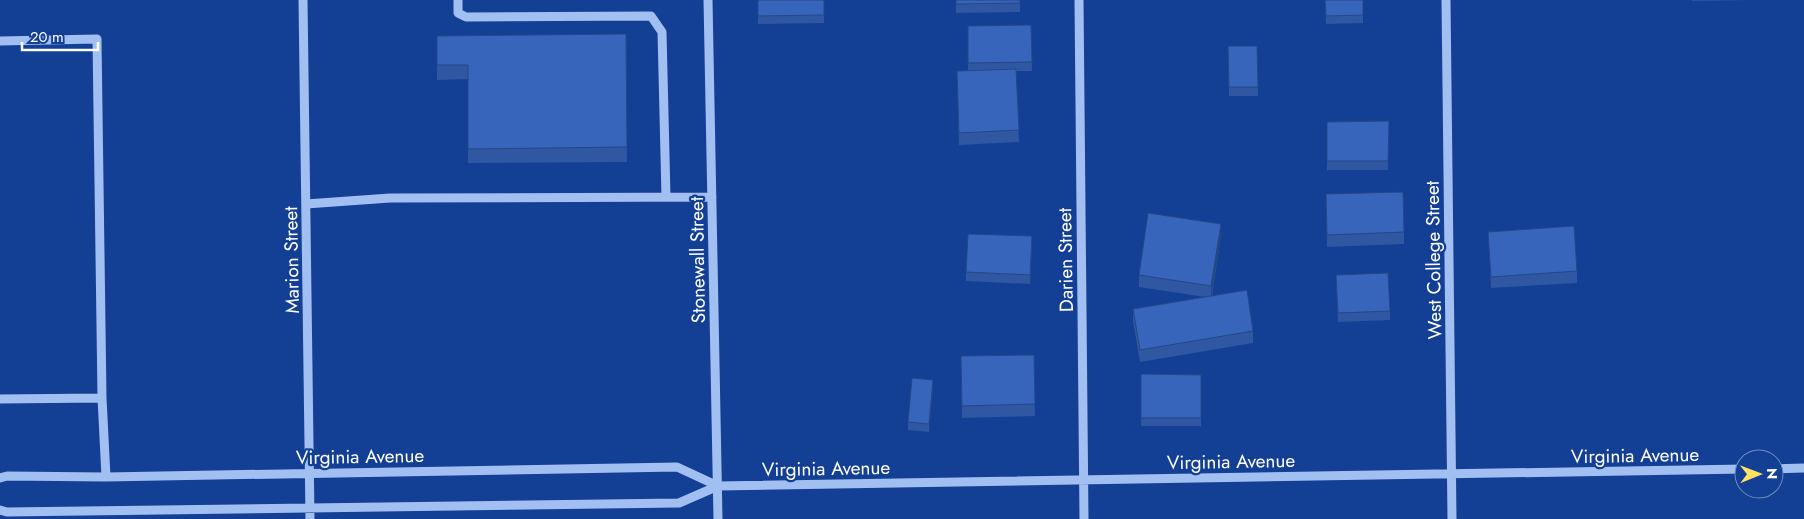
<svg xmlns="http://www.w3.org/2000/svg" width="1804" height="519" font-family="Jost,sans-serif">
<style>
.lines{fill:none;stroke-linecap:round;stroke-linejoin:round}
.minor{stroke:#a2bff2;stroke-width:9}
.wall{fill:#2f57a2}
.shaded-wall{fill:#264784}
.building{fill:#3765bc;stroke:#264784}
.labels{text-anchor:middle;stroke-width:4.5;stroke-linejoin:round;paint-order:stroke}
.street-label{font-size:19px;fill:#fff;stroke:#133f95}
</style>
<rect width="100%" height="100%" fill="#133f95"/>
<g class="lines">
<path class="minor" d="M303,0l7,519
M458,0v13l8,4 185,-1 11,16 4,165
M708,0l10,519
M1079,0l5,519
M1446,0l6,519
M0,41l97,-2 5,359 -102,1
M306,204l84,-6 322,-1
M102,398l4,79
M1774,469l30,-1
M0,478l7,-2 99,1 571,-10 41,19
M0,510l7,2 672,-9 39,-17 1026,-17"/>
</g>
<path class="wall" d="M758,0h66v23l-66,1z
M956,0h64v12l-64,1z
M1325,0h38v23l-37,1z
M1692,0h60l-60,1z
M1031,25l1,46h-16l3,71 -60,3 -2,-74h11v-45z
M626,34l1,128 -159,1v-84l-31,1v-44z
M1228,46h29l1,50h-29z
M1389,121l-1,49h-61v-48z
M1326,206l78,26v12l-77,3z
M1488,232l89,39v12l-86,5z
M1221,236l-9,60 41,35v12l-113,19 -7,-41v-12l72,-12 -66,-10v-12z
M1032,245l-2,39 -64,-3v-9z
M1336,275l54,36v9l-52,2z
M1034,355l1,61 -73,2 -1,-62z
M1141,374l60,1v51h-60z
M933,389l-4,43 -21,-2v-8z"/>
<path class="shaded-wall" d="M1221,224v12l-10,62v-12z
M933,380v9l-4,43v-8z"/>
<path class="building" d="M758,0h66v15l-66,1z
M956,0h64v3l-64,1z
M1325,0h38v15l-37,1z
M1031,25l1,37 -64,1v-37z
M626,34l1,113 -159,2v-84h-31v-29z
M1228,46h29l1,41h-29z
M1016,69l3,61 -60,3 -2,-62z
M1389,121l-1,40h-61v-39z
M1403,192l1,40 -77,3 -1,-41z
M1148,213l73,11 -10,62 -72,-11z
M1574,226l3,45 -86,6 -3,-45z
M968,234l64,2 -2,39 -64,-3z
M1388,273l2,38 -52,2 -2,-38z
M1247,290l6,41 -113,19 -7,-41z
M1034,355l1,49 -73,2 -1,-50z
M1141,374l60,1v43h-60z
M912,378l21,2 -4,44 -21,-2z"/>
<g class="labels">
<g class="street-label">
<text transform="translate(291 260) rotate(-91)" y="7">Marion Street</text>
<text transform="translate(697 260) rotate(-91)" y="7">Stonewall Street</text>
<text transform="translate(1065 260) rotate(-91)" y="7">Darien Street</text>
<text transform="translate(1433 260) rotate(-91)" y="7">West College Street</text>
<text transform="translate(1635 455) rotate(-1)" y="7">Virginia Avenue</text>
<text transform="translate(360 456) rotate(-1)" y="7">Virginia Avenue</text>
<text transform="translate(1231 461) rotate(-1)" y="7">Virginia Avenue</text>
<text transform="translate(826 468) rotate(-1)" y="7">Virginia Avenue</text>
</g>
</g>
<g transform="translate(1759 474) rotate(89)"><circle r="24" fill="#133f95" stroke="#718cbf"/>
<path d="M0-4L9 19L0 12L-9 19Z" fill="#ffe164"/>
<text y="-8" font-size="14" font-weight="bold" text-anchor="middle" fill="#ffffff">N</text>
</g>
<path d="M22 42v8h76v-8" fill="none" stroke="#ffffff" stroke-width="2.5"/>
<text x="30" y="42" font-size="15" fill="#ffffff" stroke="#133f95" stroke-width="4" paint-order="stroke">20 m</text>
</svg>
